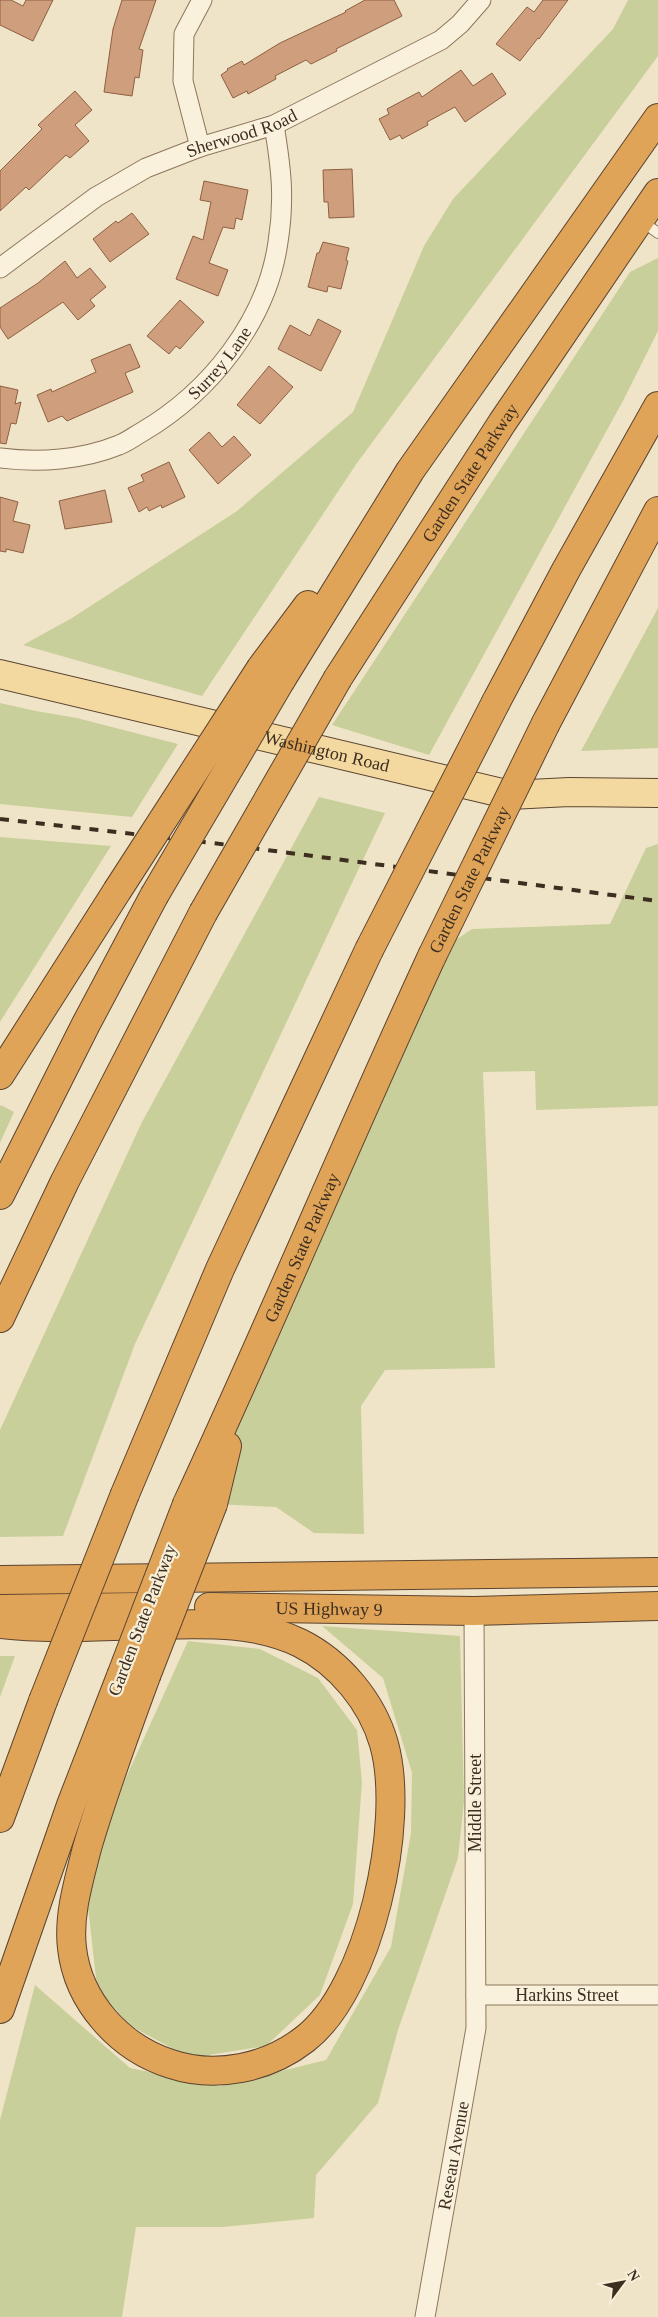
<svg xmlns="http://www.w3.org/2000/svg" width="658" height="2317" font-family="Georgia,serif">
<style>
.green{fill:#c9cf9b}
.building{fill:#cf9f7d;stroke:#8d5f41}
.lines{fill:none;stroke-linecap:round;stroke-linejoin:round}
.lane-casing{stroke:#8d765c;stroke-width:12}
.street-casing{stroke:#8d765c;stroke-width:21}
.primary-casing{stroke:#5b4430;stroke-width:30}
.highway-casing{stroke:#5b4430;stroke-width:30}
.lane{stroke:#faf1dc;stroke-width:10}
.street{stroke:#faf1dc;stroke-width:19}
.primary{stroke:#f3d9a0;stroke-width:28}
.highway{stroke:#e0a458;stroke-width:28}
.rail{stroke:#3d2e20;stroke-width:4;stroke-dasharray:9 9;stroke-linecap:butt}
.highway-bridge-casing{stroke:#5b4430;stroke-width:30;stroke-linecap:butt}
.highway-bridge{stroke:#e0a458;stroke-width:28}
.labels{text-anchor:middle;stroke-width:4.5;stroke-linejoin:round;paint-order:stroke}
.street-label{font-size:18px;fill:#3d2e20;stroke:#f7eed8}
</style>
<rect width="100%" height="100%" fill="#f0e4c8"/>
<path class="green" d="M628,0h30v56l-301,407 -155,233 -179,-51 49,-27 165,-107 116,-99 71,-166 29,-47 160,-170z
M658,258v73l-34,68 -195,356 -97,-30 298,-453z
M658,608v140l-77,3z
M0,703l36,8 41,7 101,26 -46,73 -132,-13z
M319,797l66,16 -250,531 -72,192 -63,1v-107l141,-306z
M0,837l111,9 -111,176z
M658,844v262l-122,4 -1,-39 -52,1 12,296 -110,2 -24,36 3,128 -50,-1 -38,-26 -63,-3 30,-120 189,-428 40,-27 138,-5 36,-76z
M1,1105l13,7 -14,31v-36z
M322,1626l138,10 4,165 -6,57 -60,172 -20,73 -62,72 -2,43 -91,9h-87l-14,90h-122v-197l35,-135 95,83 90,18 106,-26 65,-113 20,-114 1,-60 -29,-95z
M188,1641l72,8 58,29 39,52 5,52 -9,122 -33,91 -54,51 -76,12 -61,-33 -32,-38 -9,-80 12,-72z
M0,1656h15l-15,41z"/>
<path class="building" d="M0,0h11l12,6 3,-6h27l-20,41 -33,-16z
M122,0h34l-17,49 4,1 -4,28 -4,-1 -3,19 -28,-4 9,-63z
M365,0h29l8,16 -66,33 1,2 -26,13 -5,-4 -31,16 1,3 -28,15 -1,-3 -14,7 -12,-23 7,-5 -1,-1 15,-8 2,4 36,-22 66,-31 -1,-1z
M543,0h25l-29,39 -1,-1 -18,23 -24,-17 31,-37 7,5z
M461,70l12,16 19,-13 14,21 -41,28 -10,-15 -28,15 1,3 -26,14 -2,-4 -10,5 -11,-21 10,-5 -2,-5 32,-17 3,5z
M75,91l17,19 -17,15 14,16 -19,17 -4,-3 -37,35 -3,-3 -26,24v-40l42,-42 -4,-4z
M352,169l2,48 -25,1 -1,-16h-4l-1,-32z
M204,181l44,9 -6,30 -6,-2 -2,11 -11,-2 -14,36 19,7 -10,26 -42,-17 17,-43 10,4 8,-38 -11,-2z
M132,213l17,21 -39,28 -17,-23 23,-18 2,2z
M323,242l26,6 -3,12 2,1 -7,28 -13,-3 -1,6 -19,-5 9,-34h2z
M65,261l12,17 13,-10 16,19 -16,13 5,6 -17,14 -15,-18 -55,37 -8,-12v-19l38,-25z
M180,300l24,22 -24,27 -4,-3 -7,8 -22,-18z
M318,319l23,12 -20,40 -43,-22 12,-24 20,11z
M130,344l10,23 -15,6 8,19 -66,29 -5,-5 -14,6 -11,-27 14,-6 1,3 44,-20 -5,-12z
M269,366l24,21 -33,37 -23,-19z
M0,386l18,4 -3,14 6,-2 -5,22 -5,-1 -5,21 -6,-1z
M209,432l13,15 12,-11 17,19 -33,29 -29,-34z
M169,462l16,35 -23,11 -1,-3 -12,6 -2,-4 -8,5 -11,-24 16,-7 -3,-6z
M105,490l7,32 -47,7 -6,-28z
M0,497l18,5 -5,19 17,4 -7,28 -17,-4v3l-6,-1z"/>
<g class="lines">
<g class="lane-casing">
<path id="lane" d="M640,220l18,13"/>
</g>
<g class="street-casing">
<g id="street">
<path d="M200,147l-17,-66 1,-47 18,-34"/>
<path id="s1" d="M0,268l96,-71 50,-29 54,-21 74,-22 167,-85 19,-16 21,-24"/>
<path id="s2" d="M0,458c39,5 82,2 119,-13 8,-3 16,-9 23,-13 68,-40 125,-111 136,-190 7,-43 3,-75 -4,-117"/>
<path id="s3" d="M476,1995h182"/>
<path id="s4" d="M425,2317l51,-289 -2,-417"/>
</g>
</g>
<g class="primary-casing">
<g id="primary">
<path id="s5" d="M0,674l510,121 59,-3 89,1"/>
</g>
</g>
<g class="highway-casing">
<g id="highway">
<path d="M261,668l47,-63"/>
<path id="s6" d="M338,678l164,-255 156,-230"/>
<path d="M281,680l129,-209 248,-353"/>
<path d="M496,702l70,-132 92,-164"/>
<path d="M546,723l112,-212"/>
<path d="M0,1075l117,-184"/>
<path d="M0,1195l86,-171 68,-128"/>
<path d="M0,1318l65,-137 138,-268"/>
<path d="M125,1494l95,-225 149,-319"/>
<path id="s7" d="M187,1504c84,-181 161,-366 245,-548"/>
<path d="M213,1504l14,-58"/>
<path d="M0,1580l658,-8"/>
<path id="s8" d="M209,1607l265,4 184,-5"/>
<path d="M0,1609l138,-2"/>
<path d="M0,1624c49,6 98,2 148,1 51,-1 105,-5 152,18 40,20 72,59 84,101 22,78 -14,245 -79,295 -37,29 -89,40 -134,25 -51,-16 -93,-62 -99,-116 -4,-33 7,-68 15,-100 17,-58 38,-115 59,-172"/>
<path d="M0,1818l43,-117"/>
<path d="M0,2009l71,-204 50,-129"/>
</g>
</g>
<use href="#lane" class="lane"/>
<use href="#street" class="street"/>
<use href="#primary" class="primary"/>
<use href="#highway" class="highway"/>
<path class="rail" d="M0,819l213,24 445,58"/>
<g class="highway-bridge-casing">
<g id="highway-bridge">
<path d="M117,891l144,-223"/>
<path d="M154,896l127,-216"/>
<path d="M203,913l135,-235"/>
<path d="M369,950l127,-248"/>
<path id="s9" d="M432,956l114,-233"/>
<path d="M121,1676l66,-172"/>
<path d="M146,1676l67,-172"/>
<path d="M43,1701l82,-207"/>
</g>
</g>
<use href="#highway-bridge" class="highway-bridge"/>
</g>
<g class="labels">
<g class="street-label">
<text dy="6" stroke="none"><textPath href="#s1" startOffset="279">Sherwood Road</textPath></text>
<text dy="6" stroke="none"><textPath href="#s2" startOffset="252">Surrey Lane</textPath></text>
<text dy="6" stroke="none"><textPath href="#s6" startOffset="244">Garden State Parkway</textPath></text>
<text dy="6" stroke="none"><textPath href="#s5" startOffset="336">Washington Road</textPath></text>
<text dy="6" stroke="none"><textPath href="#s9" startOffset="85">Garden State Parkway</textPath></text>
<text dy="6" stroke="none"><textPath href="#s7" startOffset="281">Garden State Parkway</textPath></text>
<text dy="6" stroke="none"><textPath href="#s8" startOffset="120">US Highway 9</textPath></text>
<text transform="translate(142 1620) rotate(-69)" y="6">Garden State Parkway</text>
<text transform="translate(475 1803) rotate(-90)" y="6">Middle Street</text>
<text dy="6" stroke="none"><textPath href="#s3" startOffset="91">Harkins Street</textPath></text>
<text dy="6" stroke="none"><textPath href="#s4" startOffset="164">Reseau Avenue</textPath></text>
</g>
</g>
<g transform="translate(623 2282) rotate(58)" stroke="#f7eed8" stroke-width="4" paint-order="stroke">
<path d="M0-4L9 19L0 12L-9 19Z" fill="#3d2e20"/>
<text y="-8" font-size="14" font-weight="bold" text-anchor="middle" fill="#3d2e20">N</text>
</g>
</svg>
